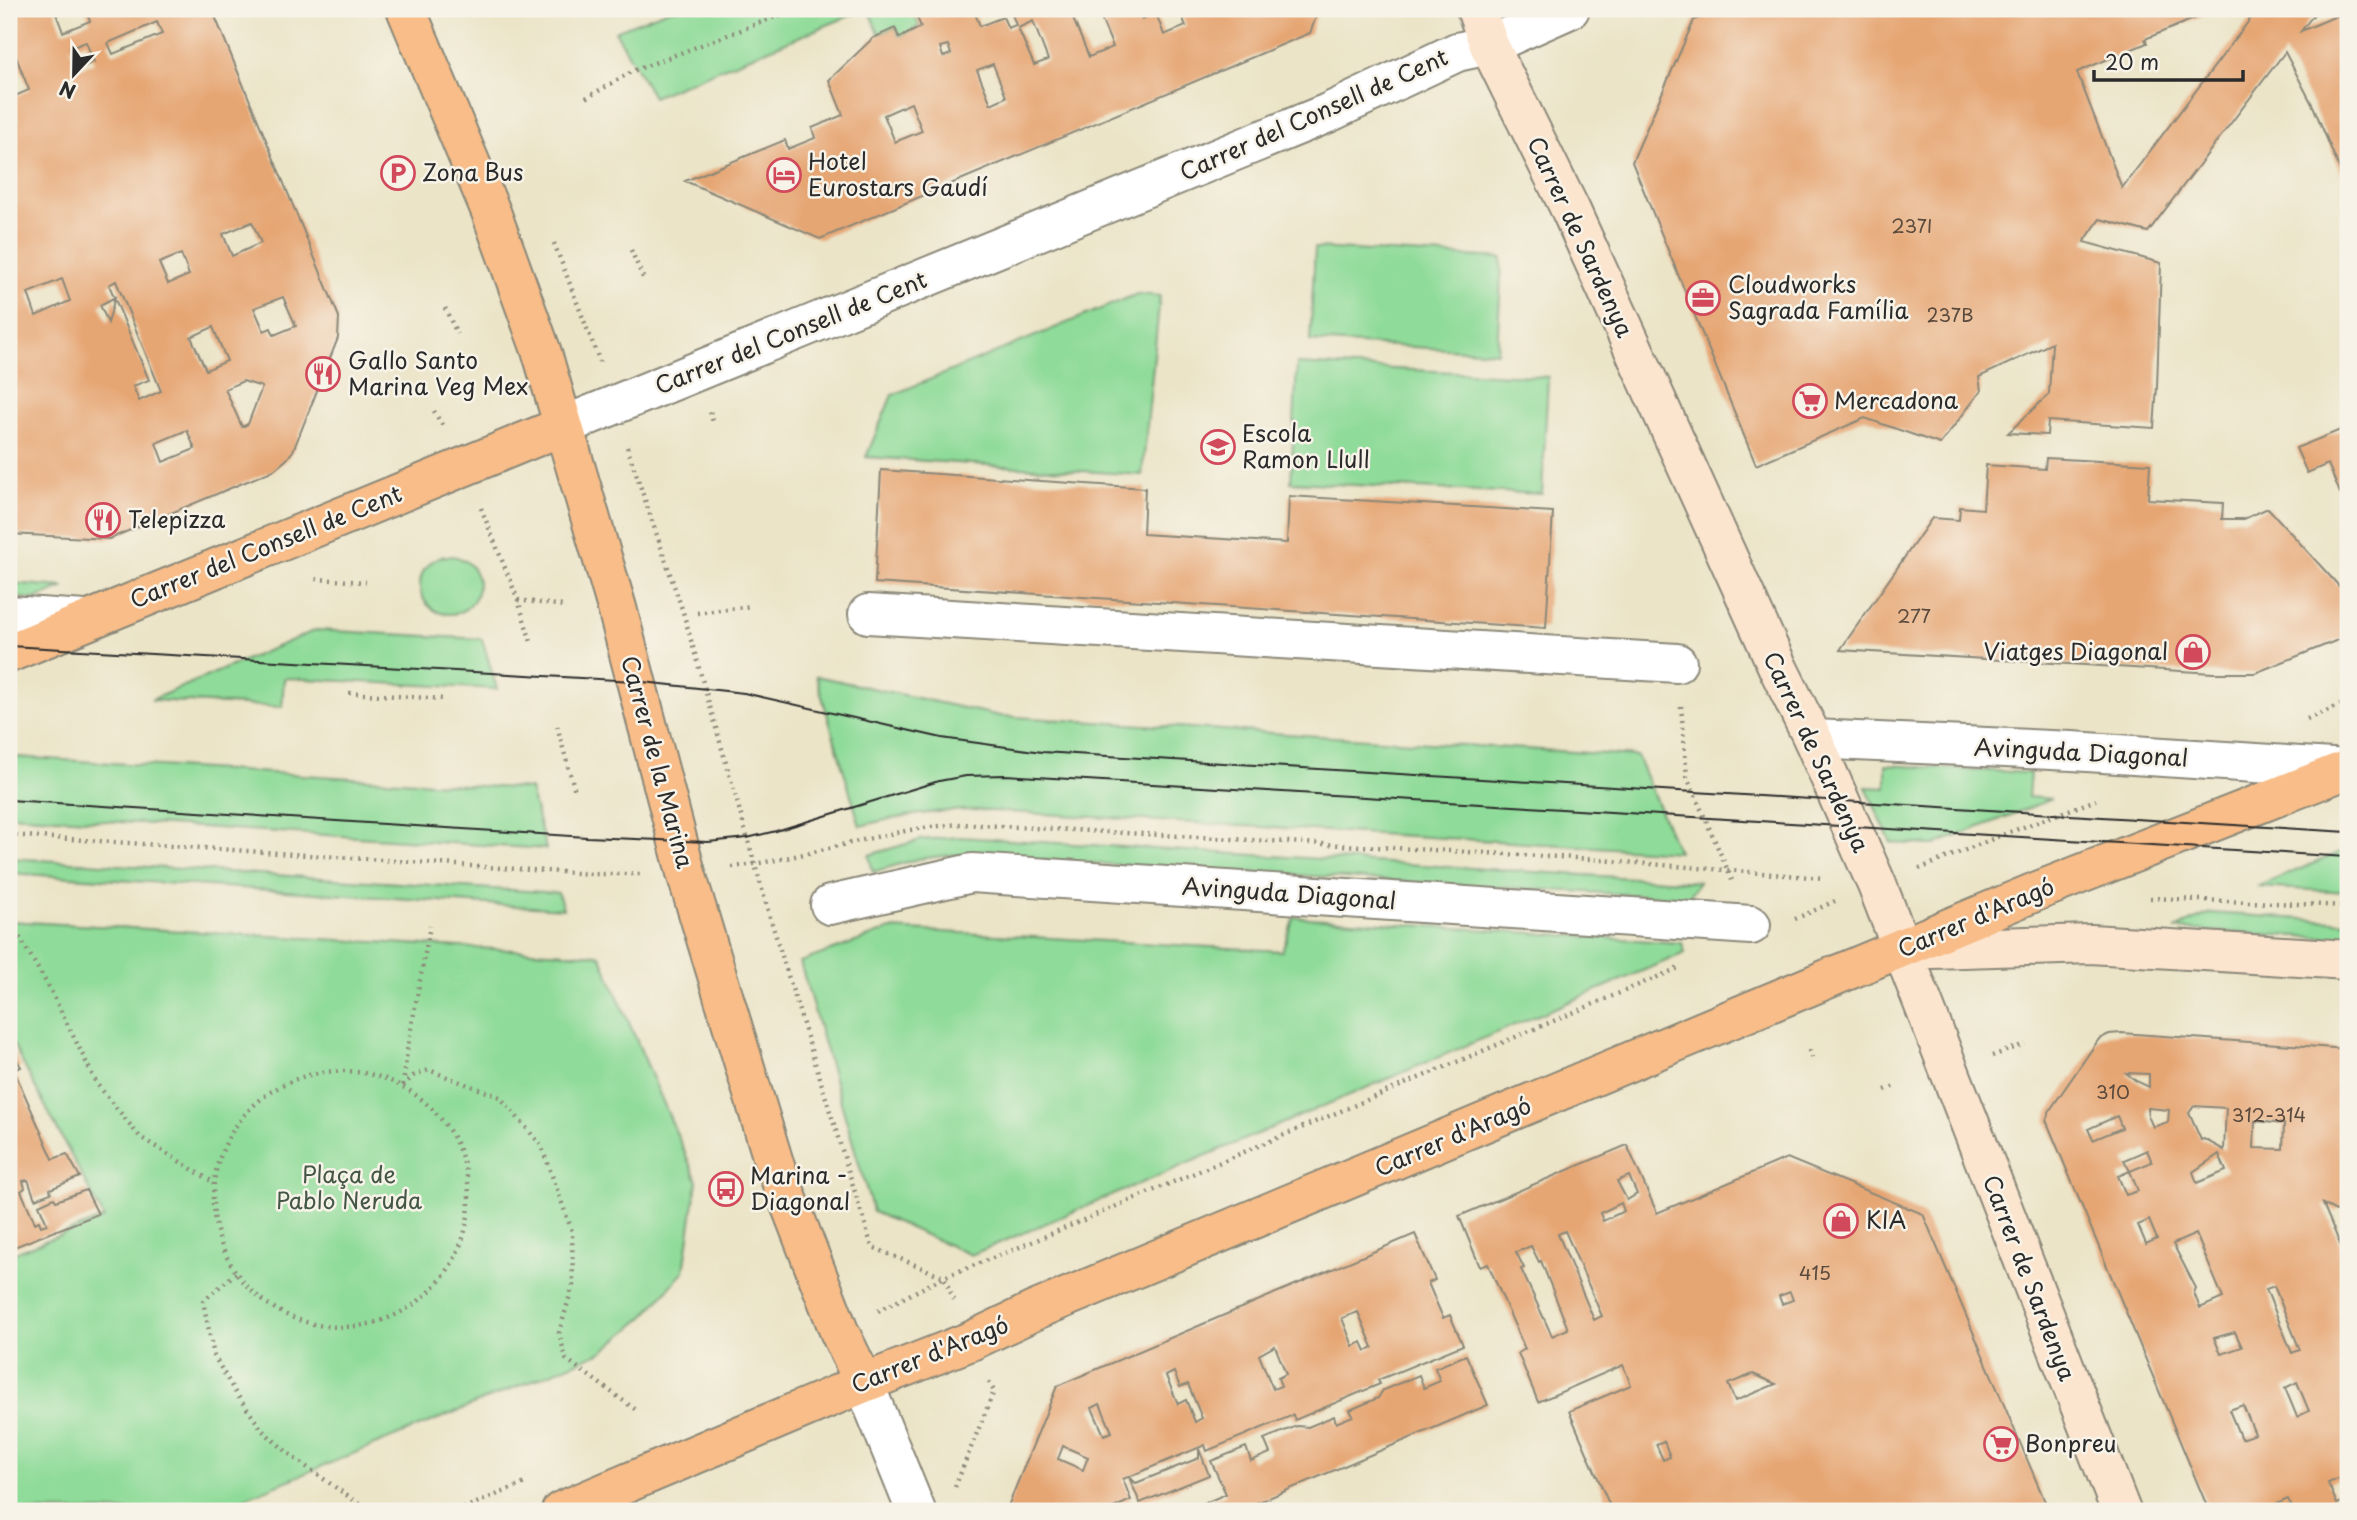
<svg xmlns="http://www.w3.org/2000/svg" width="2357" height="1520" font-family="'Playpen Sans',sans-serif">
<style>
.green{fill:#8fdb99;stroke:#5d8362;stroke-width:2}
.building{fill:#e6a673;fill-rule:evenodd}
.lines{fill:none;stroke-linecap:round;stroke-linejoin:round}
.street-casing{stroke:#8b8879;stroke-width:42}
.secondary-casing{stroke:#8b8879;stroke-width:42}
.primary-casing{stroke:#8b8879;stroke-width:42}
.path{stroke:#8b8879;stroke-width:4.5;stroke-dasharray:2 5;stroke-linecap:butt}
.street{stroke:#fff;stroke-width:38}
.secondary{stroke:#fce5cf;stroke-width:38}
.primary{stroke:#f8bd88;stroke-width:38}
.tram{stroke:#2b2b2b;stroke-width:2}
.labels{text-anchor:middle;stroke-width:5;stroke-linejoin:round;paint-order:stroke}
.number-label{font-size:19px;fill:#5a4a3d}
.street-label{font-size:23px;fill:#2b2b2b;stroke:#f7f3e8}
.poi-label{font-size:23px;fill:#2b2b2b;stroke:#f7f3e8;text-anchor:start}
.park-label{font-size:23px;fill:#445746;stroke:#f7f3e8}
</style>
<rect width="100%" height="100%" fill="#f7f3e8"/>
<filter id="ink" filterUnits="userSpaceOnUse"><feTurbulence type="fractalNoise" baseFrequency=".0143" numOctaves="2"/><feDisplacementMap in="SourceGraphic" scale="14" xChannelSelector="R" yChannelSelector="G"/><feConvolveMatrix kernelMatrix="1 2 1 2 8 2 1 2 1" color-interpolation-filters="sRGB"/></filter>
<filter id="wash" filterUnits="userSpaceOnUse"><feTurbulence type="fractalNoise" baseFrequency=".00686" numOctaves="4" result="noise"/><feDisplacementMap in="SourceGraphic" scale="28" xChannelSelector="R" yChannelSelector="G"/><feGaussianBlur stdDeviation="1.57" result="paint"/><feColorMatrix in="noise" values="0 0 0 0 0 0 0 0 0 0 0 0 0 0 0 0 0 1.4 0 .05"/><feComposite in="paint" operator="in"/></filter>
<g filter="url(#wash)">
<rect width="100%" height="100%" fill="#ebe4c7"/>
<path class="green" d="M671,9h195l-213,88 -38,-66z
M868,9h45l6,18 -19,9 -4,-9 -17,7z
M1315,248l187,10 -5,94 -187,-11z
M1137,294l23,2 -18,179 -276,-18 26,-62z
M1297,364l251,13 -6,117 -251,-12z
M420 585a29 29 0 1 1 58 0a29 29 0 1 1-58 0Z
M9,583l56,4 -31,12 -25,-2z
M316,630l166,9 15,50 -213,-11 -2,29 -131,-7z
M816,676l184,40 637,40 41,96 -702,-42c-40,0 -77,6 -116,16z
M15,757l515,32 16,60 -537,-34v-55z
M1886,765l144,8 -2,24 24,2 -118,46 -43,-2 -25,-56 20,1z
M960,837l739,45 -11,16 -736,-43 -34,4 -45,13 -4,-17 51,-15z
M2348,849v43l-91,-5z
M9,858l549,35 5,16 -554,-36z
M2210,913l138,9v17l-173,-10z
M1294,917l388,26 3,10 -714,302 -98,-43 -73,-250 91,-33 391,22z
M9,921l591,34 97,226 -13,90 -39,45 -43,36 -389,159h-204v-256l95,-37 -95,-181z"/>
<g id="blocks">
<path class="building" d="M9,9h51l-5,2 8,21 27,-11 -5,-12h127l127,308 -1,21 -45,113 -7,9 -12,10 -165,69 -100,-5v-280h4l-4,-9v-120l10,-4 -9,-23 19,-8 -20,-51zM157,22l5,12 -49,20 -5,-11zM86,42l8,20 -15,7 -9,-21zM252,222l9,21 -29,13 -9,-22zM181,254l8,21 -21,9 -9,-21zM62,279l8,22 -34,15 -8,-23zM116,281l45,110 -22,10 -6,-15 16,-6 -40,-95zM115,297l-7,26 -8,-18zM283,297l13,29 -22,9 -3,-7 -7,3 -10,-23zM213,327l14,34 -21,9 -15,-33zM243,381l19,6 -14,37 -6,3 -17,-38zM187,430l8,19 -32,13 -7,-19z
M917,9h63l-6,2 6,15 23,-9 5,11 8,-3 -6,-16h59l20,48 24,-10 -16,-38h41l4,10 14,-6 8,22 22,-9 -7,-17h140l-9,24 -490,206 -135,-58 100,-41 3,9 27,-11 -3,-10 31,-13 -14,-35 44,-42 22,-10 4,10 22,-11 -7,-17zM1033,21l15,39 -14,5 -16,-37zM948,45l3,9 -8,3 -3,-10zM993,64l13,33 -15,7 -14,-34zM911,103l11,28 -27,11 -11,-27z
M1723,9h495l-73,30 2,4 -70,29 45,116 136,-179h60l-17,22 47,-20v178l-34,-81 -29,-56 -137,180 -48,-13 -16,23 77,21 -4,124 -3,41 -106,-7 -1,14 -39,-2 41,-39 3,-51 -73,34 2,14 -41,53 -75,-26 -109,47 -124,-303 62,-142z
M2348,427v62l-8,4 -12,-29 -21,9 -11,-25z
M2046,458l104,6 -2,35 75,4 -1,16h22l24,-11 80,88v40l-93,37h-42l-373,-23 92,-132 27,2 1,-13 23,2 3,-44 59,4z
M881,470l264,18 -2,46 144,9 2,-47 264,16 -7,116 -671,-45z
M2121,1033l227,16v47l-2,9 2,3v91l-12,12 -13,-7 22,52 3,-1v220l-20,8 9,21 11,-4v11h-54l-6,-12 -28,12h-51l-163,-391 4,-10 49,-71 10,-5zM2126,1073l23,1v13l-13,-6zM2194,1106l32,2 -2,42 -20,-11 -3,1 -12,-27zM2148,1108l21,2 -1,12 -15,5 -5,-11zM2117,1116l5,12 -29,12 -5,-11zM2255,1121l29,3 -1,25 -29,-1zM2147,1150l5,12 -22,9 8,20 -12,4 -8,-19 12,-5 -6,-11zM2219,1154l7,17 -29,12 -4,-11zM2149,1220l8,19 -11,5 -8,-19zM2196,1234l27,64 -23,10 -6,-15 2,-5 -23,-44zM2274,1286l26,64 -8,3 -26,-64zM2235,1332l7,15 -21,7 -7,-16zM2297,1382l12,29 -12,6 -12,-29zM2243,1405l12,29 -14,5 -12,-29z
M9,1045l12,22 -12,5z
M16,1075l37,84 14,-5 13,23 -30,12 1,4 -16,6 -7,-19 -5,1 2,7 -4,3 14,32 4,-2 2,5 6,-2 -8,-19 15,-7 2,3 30,-11 12,24 -89,35v-171z
M1627,1145l30,68 130,-55 136,56 126,297h-437l-43,-100 62,-26 -8,-20 -85,37 -20,-49 7,-4 -37,-85 -8,3 -21,-51zM1629,1176l8,18 -10,6 -10,-19zM1621,1203l3,8 -21,10 -3,-8zM1565,1231l37,85 -8,4 -36,-86zM1531,1246l8,16 2,-1 27,68 -16,7 -31,-67 3,-1 -8,-16zM1790,1292l3,8 -11,4 -3,-8zM1753,1374l23,10 -41,17 -7,-17zM1664,1441l6,16 -7,3 -7,-16z
M1415,1234l20,46 -7,3 15,35 7,-3 13,30 -85,35 2,4 -85,36 -2,-5 -86,36 -2,-6 -82,34 8,21 -24,11h-101l51,-125zM1358,1312l15,35 -7,4 -4,-9 -9,4 -11,-28zM1275,1346l11,28 -8,4 3,8 -8,3 -14,-34zM1174,1372l6,15 8,-3 14,34 -7,4 -9,-22 -8,4 -12,-28zM1100,1404l12,28 -8,3 -12,-27zM1063,1446l25,11 -5,13 -25,-11z
M1466,1355l22,50 -250,106h-52l40,-17 -15,-33 35,-14 5,14 19,-8 -6,-14 33,-13 11,1 26,-11 2,7 17,-7 -3,-6 28,-12 5,-8 36,-15 5,13 16,-7 -5,-13z
M1199,1449l10,26 -69,28 -11,-26 7,6 63,-25z"/>
</g>
</g>
<g filter="url(#ink)">
<use href="#blocks" fill-opacity="0" stroke="#8b8879" stroke-width="2"/>
<g class="lines">
<g class="street-casing">
<path id="street" d="M563,426l765,-313 129,-61 32,-7 81,-36
M868,614l809,49
M9,615l76,5
M1813,739l259,12 276,18
M830,905l142,-32 779,52
M864,1383l52,128"/>
</g>
<g class="secondary-casing">
<path id="secondary" d="M1476,9l13,36 82,166 208,459 34,69 64,146 244,626
M1901,950l190,-6 257,16"/>
</g>
<g class="primary-casing">
<path id="primary" d="M406,9l85,203 51,141 75,255 69,265 88,290 65,168 25,52
M9,653l554,-227
M561,1511l303,-128 107,-42 65,-31 999,-418 313,-123"/>
</g>
<path class="path" d="M586,98l47,-27 163,-62
M554,243l46,119
M631,250l14,32
M445,308l12,26
M434,411l8,14
M710,412l4,13
M627,447l56,165 86,302 103,333 72,30 10,23
M481,508l37,92 13,42
M316,579l50,3
M518,600l46,6
M697,613l54,-7
M349,693l95,6
M1681,706l6,71 45,103
M2307,719l41,-17
M557,726l18,65
M9,835l582,39h49
M732,867c79,-9 152,-39 231,-43l613,34 247,20
M1919,869l83,-34 94,-35
M2150,898l198,8
M9,919l41,70 47,95 43,53 73,45
M1795,919l40,-18
M1809,1050l3,8
M1992,1056l33,-12
M213 1199a128 128 0 1 1 256 0a128 128 0 1 1-256 0Z
M403,1085l4,-34 23,-125
M403,1086l10,-10 16,-6 71,27 41,48 31,86 1,54 -14,48 7,26 70,51
M1885,1090l12,-5
M236,1273l-33,28 11,55 21,36 28,39 31,27 75,53
M878,1311l66,-34 64,-25 673,-285
M955,1487l39,-96 -5,-9
M457,1511l68,-28"/>
<use href="#street" class="street"/>
<use href="#secondary" class="secondary"/>
<use href="#primary" class="primary"/>
<path class="tram" d="M9,646l625,35 110,12 198,45 100,14 1306,80
M9,800l578,37 121,5 39,-4 29,-7 163,-50 27,-5 39,-1 1343,82"/>
</g>
</g>
<defs>
<g id="parking-ring" transform="scale(1.75)"><circle r="9.5" fill="#f7f3e8" stroke="#d1495b" stroke-width="1.5"/><path d="M-3.5-5.5H1a3.5 3.5 0 0 1 0 7H-1V5.5H-3.5ZM-1-3.4V-.6H.8a1.4 1.4 0 0 0 0-2.8Z" fill="#d1495b"/></g>
<g id="hotel-ring" transform="scale(1.75)"><circle r="9.5" fill="#f7f3e8" stroke="#d1495b" stroke-width="1.5"/><path d="M-6-4.5h1.5V1H6V5H4.5V3h-9V5H-6ZM-4 0a1.8 1.8 0 1 1 3.6 0ZM.5 0V-2.5h3Q6-2.5 6 0Z" fill="#d1495b"/></g>
<g id="office-ring" transform="scale(1.75)"><circle r="9.5" fill="#f7f3e8" stroke="#d1495b" stroke-width="1.5"/><path d="M-6-3h4V-5.5h4V-3h4V5H-6ZM-1-4.5V-3h2v-1.5ZM-6 0V1H6V0Z" fill="#d1495b"/></g>
<g id="restaurant-ring" transform="scale(1.75)"><circle r="9.5" fill="#f7f3e8" stroke="#d1495b" stroke-width="1.5"/><path d="M-5-6h1v4h1v-4h1v4h1v-4h1v5L-1.5 .5V6h-2V.5L-5-1ZM5-6V6H3V1.5H1.5Q1.5-4 5-6Z" fill="#d1495b"/></g>
<g id="supermarket-ring" transform="scale(1.75)"><circle r="9.5" fill="#f7f3e8" stroke="#d1495b" stroke-width="1.5"/><path d="M-6-5.5h2.5l.6 2H6L4.5 2H-2.5L-4.4-4H-6ZM-1.5 3.2a1.3 1.3 0 1 0 .1 0ZM3 3.2a1.3 1.3 0 1 0 .1 0Z" fill="#d1495b"/></g>
<g id="school-ring" transform="scale(1.75)"><circle r="9.5" fill="#f7f3e8" stroke="#d1495b" stroke-width="1.5"/><path d="M0-5L7-2L0 1L-7-2ZM-4 1L0 2.5L4 1V4Q0 6-4 4Z" fill="#d1495b"/></g>
<g id="shop-ring" transform="scale(1.75)"><circle r="9.5" fill="#f7f3e8" stroke="#d1495b" stroke-width="1.5"/><path d="M-5-2.5h2.3a2.7 3.5 0 0 1 5.4 0H5L5.5 6h-11ZM-1.5-2.5h3a1.5 2.3 0 0 0-3 0Z" fill="#d1495b"/></g>
<g id="bus-ring" transform="scale(1.75)"><circle r="9.5" fill="#f7f3e8" stroke="#d1495b" stroke-width="1.5"/><path d="M-5-6H5V4H4V6H2V4H-2V6H-4V4H-5ZM-3.5-4V0h7V-4ZM-3.5 1.2v1.5H-2V1.2ZM2 1.2v1.5H3.5V1.2Z" fill="#d1495b"/></g>
</defs>
<g fill-rule="evenodd">
<use href="#parking-ring" x="398" y="173"/>
<use href="#hotel-ring" x="784" y="175"/>
<use href="#office-ring" x="1703" y="298"/>
<use href="#restaurant-ring" x="323" y="374"/>
<use href="#supermarket-ring" x="1810" y="401"/>
<use href="#school-ring" x="1218" y="447"/>
<use href="#restaurant-ring" x="103" y="520"/>
<use href="#shop-ring" x="2193" y="652"/>
<use href="#bus-ring" x="726" y="1189"/>
<use href="#shop-ring" x="1841" y="1221"/>
<use href="#supermarket-ring" x="2001" y="1444"/>
</g>
<g class="labels">
<g class="number-label">
<text x="1912" y="233">237I</text>
<text x="1950" y="322">237B</text>
<text x="1914" y="623">277</text>
<text x="2113" y="1099">310</text>
<text x="2269" y="1122">312-314</text>
<text x="1815" y="1280">415</text>
</g>
<g class="street-label">
<text transform="translate(1314 115) rotate(-24)" y="8">Carrer del Consell de Cent</text>
<text transform="translate(1580 237) rotate(65)" y="8">Carrer de Sardenya</text>
<text transform="translate(791 333) rotate(-22)" y="8">Carrer del Consell de Cent</text>
<text transform="translate(266 547) rotate(-22)" y="8">Carrer del Consell de Cent</text>
<text transform="translate(1816 752) rotate(65)" y="8">Carrer de Sardenya</text>
<text transform="translate(2081 753) rotate(3)" y="8">Avinguda Diagonal</text>
<text transform="translate(657 762) rotate(75)" y="8">Carrer de la Marina</text>
<text transform="translate(1289 894) rotate(4)" y="8">Avinguda Diagonal</text>
<text transform="translate(1976 918) rotate(-23)" y="8">Carrer d'Aragó</text>
<text transform="translate(1453 1137) rotate(-23)" y="8">Carrer d'Aragó</text>
<text transform="translate(2029 1278) rotate(69)" y="8">Carrer de Sardenya</text>
<text transform="translate(930 1355) rotate(-22)" y="8">Carrer d'Aragó</text>
</g>
<g class="poi-label">
<text x="808" y="170">Hotel<tspan x="808" dy="26">Eurostars Gaudí</tspan></text>
<text x="422" y="181">Zona Bus</text>
<text x="1728" y="293">Cloudworks<tspan x="1728" dy="26">Sagrada Família</tspan></text>
<text x="348" y="369">Gallo Santo<tspan x="348" dy="26">Marina Veg Mex</tspan></text>
<text x="1834" y="409">Mercadona</text>
<text x="1242" y="442">Escola<tspan x="1242" dy="26">Ramon Llull</tspan></text>
<text x="128" y="528">Telepizza</text>
<text x="2168" y="660" text-anchor="end">Viatges Diagonal</text>
<text x="750" y="1184">Marina -<tspan x="750" dy="26">Diagonal</tspan></text>
<text x="1866" y="1229">KIA</text>
<text x="2025" y="1452">Bonpreu</text>
</g>
<g class="park-label">
<text x="349" y="1183">Plaça de<tspan x="349" dy="26">Pablo Neruda</tspan></text>
</g>
</g>
<rect width="2357" height="1520" fill="none" stroke="#f7f3e8" stroke-width="35"/>
<g transform="translate(74 74) rotate(202)" stroke="#f7f3e8" stroke-width="5" paint-order="stroke">
<path d="M0-5L12 26L0 18L-12 26Z" fill="#2b2b2b"/>
<text y="-10" font-size="19" font-weight="bold" text-anchor="middle" fill="#2b2b2b">N</text>
</g>
<path d="M2094 70v10h149v-10" fill="none" stroke="#2b2b2b" stroke-width="3.5"/>
<text x="2105" y="70" font-size="21" fill="#2b2b2b" stroke="#f7f3e8" stroke-width="5" paint-order="stroke">20 m</text>
</svg>
